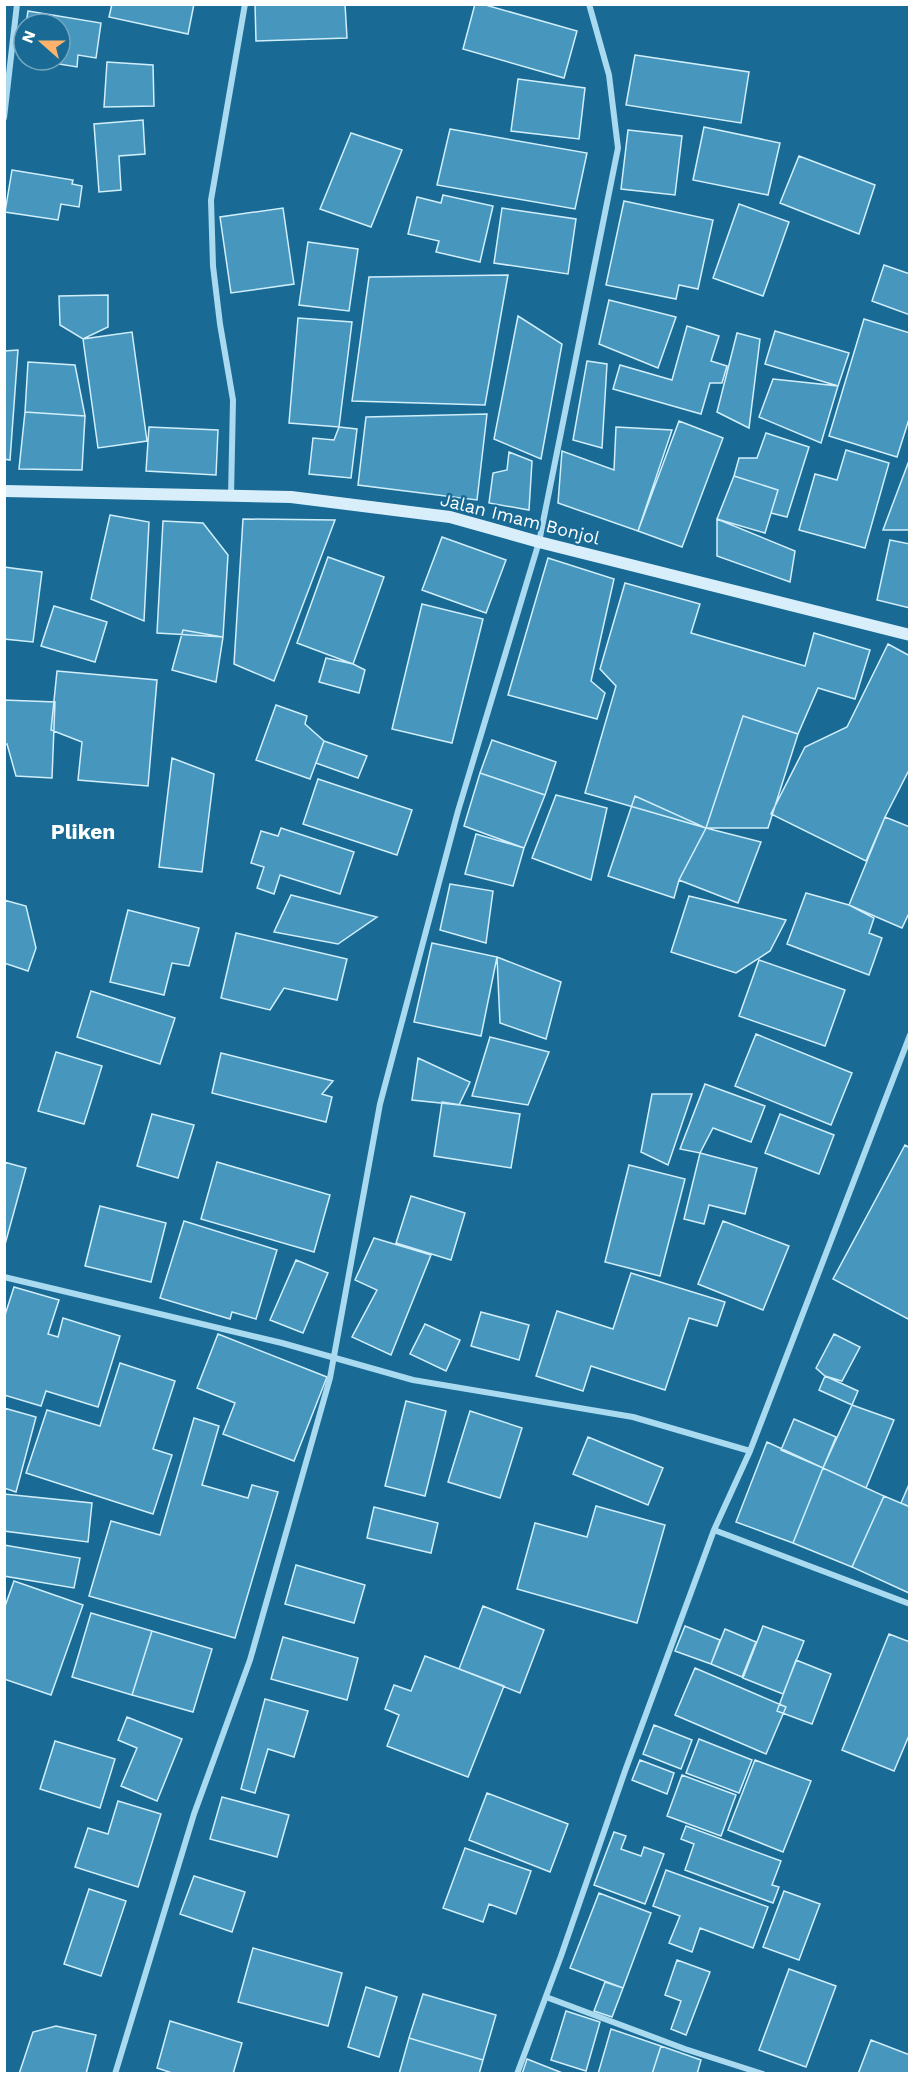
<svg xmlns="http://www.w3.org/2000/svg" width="914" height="2078" font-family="'Work Sans',sans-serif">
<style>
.building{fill:#4696be;stroke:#d1eefb;stroke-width:1.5}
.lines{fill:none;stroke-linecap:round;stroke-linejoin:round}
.minor{stroke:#aadaf0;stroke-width:6}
.secondary{stroke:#d8effb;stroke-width:12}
.labels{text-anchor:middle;stroke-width:4.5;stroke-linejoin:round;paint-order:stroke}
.street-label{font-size:18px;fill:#fff;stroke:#196b95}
.quarter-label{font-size:21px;font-weight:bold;fill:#fff;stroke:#196b95}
</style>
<rect width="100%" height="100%" fill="#196b95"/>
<path class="building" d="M112,4h82l-6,30 -79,-17z
M255,4h90l2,34 -91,3z
M475,4h7l95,27 -13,47 -101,-29z
M28,11l73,12 -5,35 -18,-3 -1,12 -42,-7h25v-36h-34z
M635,55l114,17 -8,51 -115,-18z
M107,62l46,3 1,41 -50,1z
M518,79l67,9 -6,51 -68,-8z
M143,120l2,34 -26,2 2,34 -22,2 -5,-68z
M704,127l76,16 -12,52 -75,-15z
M450,129l137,24 -12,56 -138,-24z
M628,130l54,6 -7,59 -54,-6z
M351,133l51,17 -31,77 -51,-18z
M799,156l76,29 -16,49 -79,-31z
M12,170l61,10 -1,4 10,2 -3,21 -18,-3 -3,16 -53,-8z
M443,195l50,11 -13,56 -44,-10 3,-11 -31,-7 9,-37 24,6z
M624,201l89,19 -15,69 -19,-4 -3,14 -70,-14z
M739,204l50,18 -26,74 -50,-18z
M283,208l11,76 -63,9 -11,-76z
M502,208l74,11 -8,55 -74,-11z
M308,242l50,7 -9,62 -50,-6z
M884,265l26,9v41l-38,-14z
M508,275l-23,130 -133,-4 17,-124z
M108,295v32l-25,12 -23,-14 -1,-29z
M609,300l67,17 -18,51 -59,-24z
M518,316l44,28 -21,115 -47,-20z
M298,318l54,4 -13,105 -50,-4z
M864,319l46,14v83l-13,41 -68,-21z
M687,326l32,10 -8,25 16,5 -5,17h-12l-9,31 -88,-25 7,-24 52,15z
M775,331l74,22 -11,33 -73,-22z
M132,332l15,109 -49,7 -15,-109z
M737,333l23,6 -11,89 -32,-16z
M18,350l-8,110 -6,-1v-108z
M587,361l20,3 -5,84 -29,-8z
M28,362l47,3 10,51 -60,-4z
M773,379l65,7 -17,57 -62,-26z
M25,412l60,4 -3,54 -63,-1z
M487,414l-10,86 -119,-15 8,-68z
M679,421l44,17 -41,109 -44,-16z
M149,427l69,3 -2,45 -70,-4z
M339,427l18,2 -6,49 -42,-4 4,-36 21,2z
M616,427l56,3 -34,101 -80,-28 4,-52 52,19z
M766,433l43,14 -22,70 -16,-4 7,-23 -44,-14 5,-18h18z
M846,450l43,13 -24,85 -66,-18 16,-56 22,6z
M509,452l23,9 -3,49 -40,-7 4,-30 14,-3z
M910,458v72h-27z
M734,476l44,14 -13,43 -48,-14z
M110,515l39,7 -5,99 -53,-22z
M243,519l92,1 -61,161 -40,-17z
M717,519l78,32 -5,31 -73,-26z
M163,521l40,2 25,32 -5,82 -66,-4z
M442,537l64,23 -20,53 -64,-23z
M890,540l20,4v64l-33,-8z
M328,557l56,20 -31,87 -56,-21z
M548,558l66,21 -23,102 14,12 -8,26 -89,-24z
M4,567l38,5 -9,70 -29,-3z
M625,583l75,21 -9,29 114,33 9,-33 56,17 -15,49 -37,-11 -20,46 -55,-18 -37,112 -121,-35 31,-107 -16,-17z
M422,604l61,15 -31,124 -60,-14z
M54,606l53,16 -12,40 -54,-16z
M183,630l40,7 -7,45 -44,-12z
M888,644l22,12v112l-25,49 -19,44 -95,-47 34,-67 42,-20z
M326,658l27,6 12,6 -6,23 -40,-11z
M57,671l100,9 -9,106 -70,-6 4,-38 -31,-12z
M4,700l51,2 -3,76 -36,-2 -9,-32h-3z
M276,705l31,11 -2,8 19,17 -14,38 -54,-19z
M743,716l55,18 -30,94h-62z
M492,740l64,22 -11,33 -65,-22z
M324,741l43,15 -9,22 -42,-15z
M172,758l42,16 -12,98 -43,-5z
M480,773l65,22 -21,53 -60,-22z
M318,779l94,31 -15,45 -94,-31z
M556,795l51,13 -16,72 -59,-22z
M635,796l71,32 -27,52 -5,18 -66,-22z
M885,817l25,10v84l-8,17 -53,-23z
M281,828l73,24 -14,42 -60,-19 -6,19 -17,-6 7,-21 -13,-4 10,-32 17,5z
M706,828l55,14 -23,61 -59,-23z
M476,834l48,14 -11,38 -48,-12z
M450,884l43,7 -7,52 -46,-13z
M806,893l43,12 25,13 -5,15 13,5 -13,37 -82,-31z
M291,895l86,22 -39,27 -64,-12z
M689,896l97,24 -16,31 -34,22 -65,-21z
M4,900l22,6 10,42 -8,23 -24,-8z
M128,910l71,18 -10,38 -17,-3 -8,32 -54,-13z
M236,933l111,26 -10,41 -53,-12 -14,22 -49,-12z
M432,943l65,14 -16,79 -67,-14z
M497,957l64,25 -15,57 -46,-16z
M759,960l86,30 -20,56 -86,-30z
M91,991l84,27 -15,46 -83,-27z
M756,1034l96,39 -21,52 -96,-39z
M490,1037l59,15 -21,53 -56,-9z
M56,1052l46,14 -18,58 -46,-13z
M221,1053l112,28 -11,13 10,3 -6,25 -114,-29z
M418,1058l52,24 -11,23 -47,-5z
M705,1084l60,22 -14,36 -38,-14 -13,25 -20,-4z
M652,1094h40l-24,71 -27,-13z
M442,1102l78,12 -9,54 -77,-12z
M152,1114l42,11 -16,53 -41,-12z
M780,1114l54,21 -15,39 -54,-21z
M905,1145l5,3v172l-77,-41z
M700,1153l57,15 -12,46 -36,-9 -5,19 -20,-5z
M4,1162l22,6 -22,80z
M217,1162l113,33 -16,57 -113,-33z
M629,1165l56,14 -25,97 -55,-14z
M411,1196l54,17 -14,47 -55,-17z
M100,1206l66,17 -15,59 -66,-16z
M184,1221l93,29 -21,69 -24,-7 -2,7 -70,-21z
M723,1221l66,25 -26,64 -65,-26z
M374,1238l57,17 -40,100 -39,-18 25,-47 -22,-10z
M296,1260l32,13 -25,60 -33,-13z
M631,1273l94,29 -8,24 -28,-8 -24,72 -74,-24 -8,25 -47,-15 21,-65 56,18z
M14,1287l45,13 -11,34 10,3 5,-19 57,18 -22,71 -52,-16 -5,15 -37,-11v-77z
M481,1312l48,13 -10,35 -48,-14z
M425,1324l35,16 -14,31 -36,-17z
M218,1334l109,43 -33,84 -71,-27 12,-31 -38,-15z
M834,1334l26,13 -18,34 -17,-5 -9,-8z
M120,1363l55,18 -22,68 19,6 -19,59 -127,-41 21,-63 53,16z
M825,1376l33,15 -6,14 -33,-15z
M406,1401l40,10 -21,85 -40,-10z
M852,1405l42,15 -28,68 -43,-20z
M4,1408l32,9 -20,75 -12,-4z
M470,1411l52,17 -22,70 -52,-16z
M194,1418l25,8 -17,59 46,13 4,-13 26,7 -43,146 -146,-42 22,-75 49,14z
M794,1419l42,18 -13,31 -42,-18z
M588,1437l75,31 -15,37 -75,-31z
M767,1442l56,26 -30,75 -57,-21z
M823,1468l61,28 -32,71 -59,-24z
M910,1482v25l-9,-4z
M4,1494l88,9 -4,39 -84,-11z
M884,1496l26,11 -1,86 -57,-26z
M596,1506l69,19 -28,98 -120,-34 18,-66 52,14z
M374,1507l64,16 -7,30 -64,-15z
M4,1545l76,13 -6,30 -70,-12z
M296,1565l69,20 -11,38 -69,-19z
M14,1581l69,24 -32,90 -47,-16v-70z
M483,1606l61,24 -24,63 -61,-24z
M91,1613l61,18 -20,64 -60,-18z
M685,1626l35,14 -9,24 -36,-13z
M763,1626l41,15 -21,53 -40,-16z
M725,1629l31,13 -14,35 -31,-13z
M152,1631l60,18 -19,63 -61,-17z
M889,1634l21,8v91l-16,38 -52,-21z
M283,1637l75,21 -11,42 -76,-21z
M425,1656l79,30 -36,91 -81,-31 12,-31 -14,-6 9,-24 17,6z
M796,1660l35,14 -19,50 -35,-13z
M695,1668l91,39 -20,47 -91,-39z
M265,1699l43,12 -14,46 -26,-8 -13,44 -14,-4z
M127,1717l55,22 -25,62 -36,-15 16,-38 -19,-8z
M654,1725l38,15 -11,29 -38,-15z
M699,1739l53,21 -13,33 -53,-20z
M55,1741l60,18 -15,49 -60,-19z
M640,1760l34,13 -7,21 -35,-14z
M755,1760l56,21 -28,71 -55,-22z
M682,1775l54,20 -15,41 -54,-20z
M487,1793l81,31 -18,48 -81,-32z
M222,1797l67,18 -12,42 -67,-18z
M118,1801l43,13 -23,73 -63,-20 13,-39 20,6z
M686,1826l95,35 -9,24 7,2 -6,16 -88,-33 9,-26 -13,-5z
M614,1832l12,4 -5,13 20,7 3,-9 20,7 -19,50 -51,-19z
M465,1848l66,23 -15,43 -27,-10 -6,18 -40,-14z
M666,1870l102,37 -15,41 -53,-20 -8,24 -23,-9 11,-27 -27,-10z
M194,1876l51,16 -13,40 -52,-18z
M89,1889l37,12 -25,75 -37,-12z
M784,1891l36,13 -21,56 -36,-13z
M599,1893l52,20 -28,75 -53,-20z
M253,1948l89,25 -14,53 -90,-24z
M677,1960l33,12 -24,63 -15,-6 10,-28 -16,-6z
M789,1969l47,17 -30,81 -47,-17z
M605,1982l18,6 -11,29 -18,-6z
M366,1987l31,10 -18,60 -31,-10z
M423,1994l73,21 -13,45 -74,-22z
M566,2011l34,11 -14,49 -35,-11z
M170,2021l72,22 -9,31h-58l-18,-6z
M56,2026l40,9 -10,39h-67l14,-42z
M611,2029l50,17 -9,28h-54z
M409,2038l74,22 -4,14h-80z
M871,2040l39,15v19h-52z
M661,2046l40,14 -4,14h-45z
M527,2059l38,15h-43z"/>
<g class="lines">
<path class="minor" d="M4,118l13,-114
M231,496l2,-96 -13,-76 -7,-58 -2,-66 34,-196
M4,1277l278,66 131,37 220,37 117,34
M714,1530l196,74
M546,1997l139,52 78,25
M115,2074l79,-260 56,-154 80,-282 50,-274 78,-293 81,-269 79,-394 -9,-73 -20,-71
M517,2074l44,-118 64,-185 89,-241 36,-79 160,-416"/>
<path class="secondary" d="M4,491l287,6 159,20 89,25 371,93"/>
</g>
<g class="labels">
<g class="street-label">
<text transform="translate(520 519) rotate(14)" y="6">Jalan Imam Bonjol</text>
</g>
<g class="quarter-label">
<text x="83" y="839">Pliken</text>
</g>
</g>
<rect width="914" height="2078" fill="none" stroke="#ffffff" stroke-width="12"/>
<g transform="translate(42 42) rotate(291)"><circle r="28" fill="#196b95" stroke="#75a6bf" stroke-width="1.5"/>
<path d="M0-4.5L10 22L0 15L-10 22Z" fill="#ffb26a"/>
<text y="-9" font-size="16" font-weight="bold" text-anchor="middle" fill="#ffffff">N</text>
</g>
</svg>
